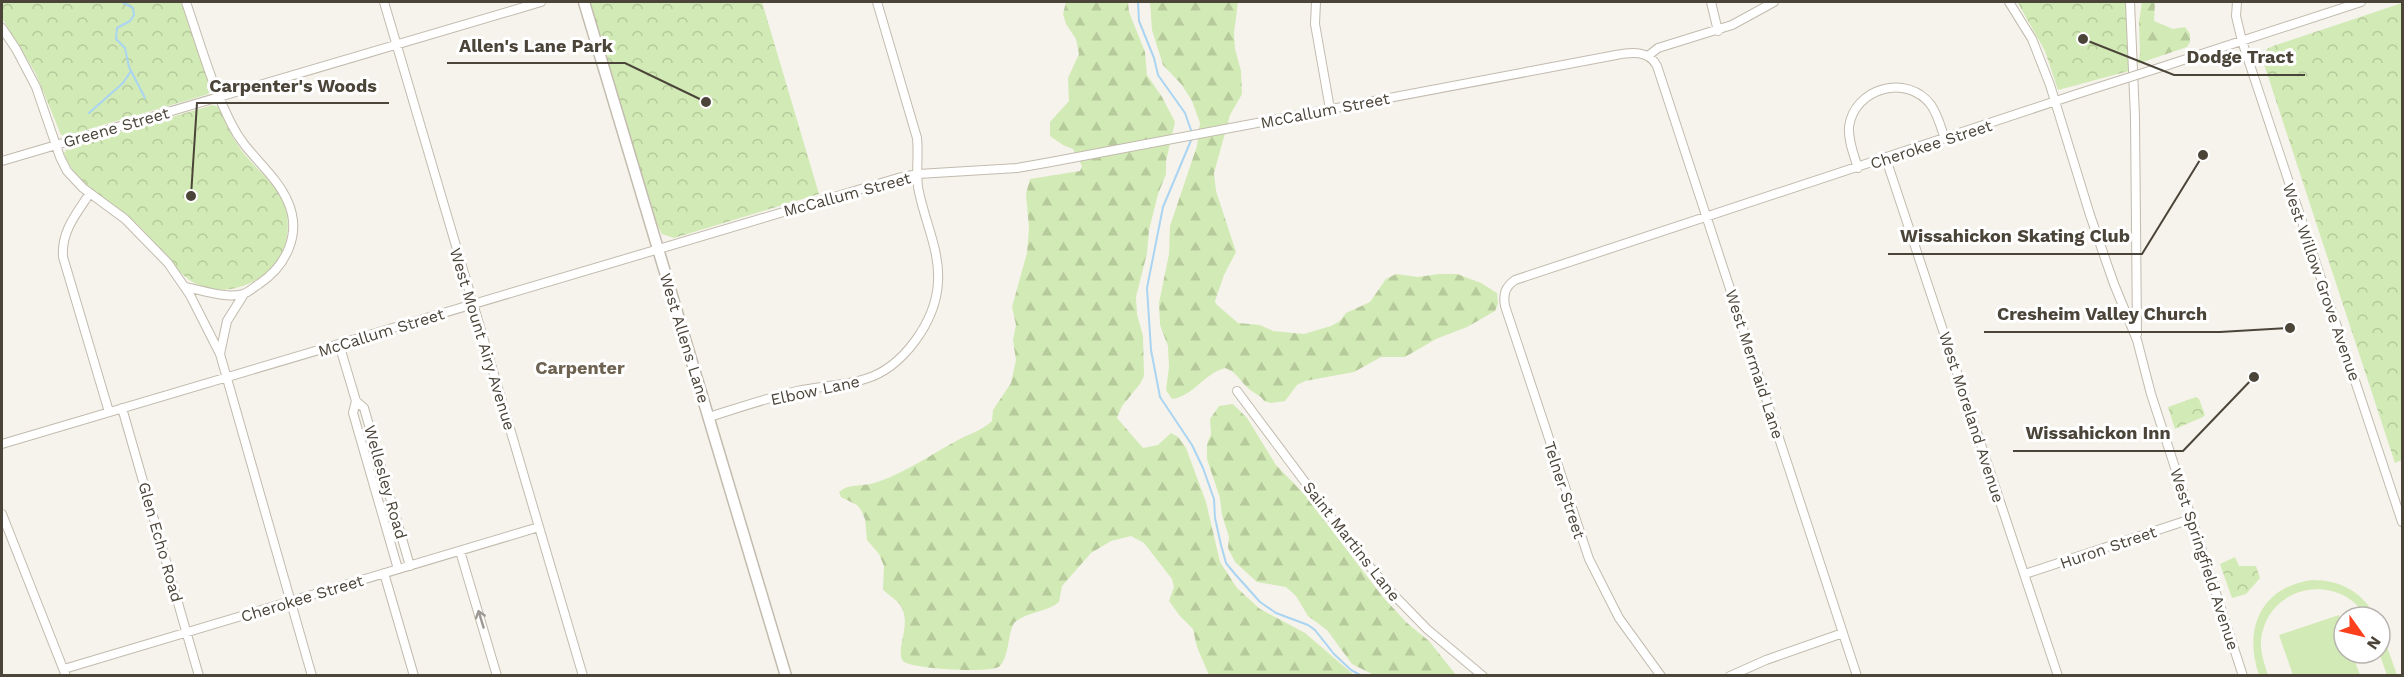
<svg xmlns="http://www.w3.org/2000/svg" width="2404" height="677" font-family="'Work Sans',sans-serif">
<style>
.green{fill:#d2eab5}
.forest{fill:url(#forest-firs)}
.park{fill:url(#park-crowns)}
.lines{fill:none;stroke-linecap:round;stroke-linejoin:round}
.stream{stroke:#a9d4f2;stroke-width:2}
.minor-casing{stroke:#c2bbae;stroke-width:10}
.tertiary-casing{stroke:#c2bbae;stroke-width:13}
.minor{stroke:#fff;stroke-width:8}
.tertiary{stroke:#fff;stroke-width:10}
.minor-bridge-casing{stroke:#c2bbae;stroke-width:10;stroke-linecap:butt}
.minor-bridge{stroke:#fff;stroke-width:8}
.oneway{stroke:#9c9892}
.labels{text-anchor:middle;stroke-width:6;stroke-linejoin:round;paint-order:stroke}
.street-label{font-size:16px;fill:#4b4439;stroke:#fff}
.neighbourhood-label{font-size:18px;font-weight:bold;fill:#6e6250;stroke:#fff}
.leader{fill:none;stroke:#4b4439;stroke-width:2}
.callout-dot{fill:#4b4439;stroke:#fff;stroke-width:2}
.callout-label{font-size:18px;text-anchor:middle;font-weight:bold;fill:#4b4439;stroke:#fff;stroke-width:6;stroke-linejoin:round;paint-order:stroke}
</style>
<defs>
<pattern id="forest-firs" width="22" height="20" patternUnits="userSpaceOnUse" patternTransform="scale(1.5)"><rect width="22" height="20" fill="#d2eab5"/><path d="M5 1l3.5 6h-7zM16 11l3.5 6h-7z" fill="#b6ca9c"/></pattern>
<pattern id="park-crowns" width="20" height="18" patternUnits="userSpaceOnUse" patternTransform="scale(1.5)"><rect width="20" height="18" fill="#d2eab5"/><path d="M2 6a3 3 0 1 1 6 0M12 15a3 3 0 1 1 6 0" fill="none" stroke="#b6ca9c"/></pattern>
</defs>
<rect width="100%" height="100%" fill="#f6f3ec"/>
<path class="green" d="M2312,580c29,0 50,12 64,37h-10c-24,-42 -90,-35 -103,13 -5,16 0,30 5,45h-9c-16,-46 2,-88 53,-95z
M2339,615l5,13v25h8l8,22h-67l-14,-40z
M2380,627l17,48h-10l-8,-22z"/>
<path class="forest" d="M1066,2h62l1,10 16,40 2,23 15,22 13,25 -9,39v13l-8,20 -9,36 -2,23 -11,44 1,17 6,22 1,40 -4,8 -18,22 -5,12 26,30 15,-3 13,-12 7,4 8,11 20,54 14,60 17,26 23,21 45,24 49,42h-145l-12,-28 -4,-18 -13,-13 -11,-15 5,-14 -2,-8 -28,-36 -13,-7 -20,5 -20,12 -29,33 -3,16c-13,11 -32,9 -45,21 -7,13 -4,31 -14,43 -7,8 -91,3 -97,-5 -8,-11 8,-34 -1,-53 -4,-9 -14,-12 -19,-19l1,-23 -5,-12 -12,-14 -2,-21 -4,-9 -4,-5 -16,-8 -2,-5c10,-9 22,-5 35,-9 25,-7 59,-29 82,-42 13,-7 25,-10 36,-20l1,-11 18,-27 5,-23 -3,-20 3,-15 -4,-18 15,-54 2,-25 -3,-34 4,-15 50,-8 2,-5 -9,-17 -10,-4 -13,-9v-14l19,-21 -1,-23 11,-24 -3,-15 -10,-15 -3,-10z
M1150,2h88l-4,31 1,16 6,22 1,23 -12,21 -16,58 2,18 20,61 -12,23 -9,26 1,3 22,19 22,2 13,6 31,3 27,-8 9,-5 6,-8 24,-11 16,-23 10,-5 22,3 21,-3h18l24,9 16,10 1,11 -3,7 -28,16 -31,12 -31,18h-24l-27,15 -49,9 -8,4 -12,16 -14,2 -7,-2c-4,-7 -10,-7 -16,-13 -8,-7 -12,-17 -23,-20 -20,5 -33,29 -53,31l-6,-9 3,-23 -1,-21 -8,-21 -1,-22 10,-49 1,-28 27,-80 3,-23 -8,-22 -10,-16 -19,-20 -11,-35z
M2142,2h13l-1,19 19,8 12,-2 5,7v8l-3,5 -50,17 3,-9 -1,-33z
M1233,404l14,14 29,47 28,29 78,102 25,27 22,18 27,34 -80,1 -24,-12 -25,-34 -19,-14 -12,-20 -10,-9 -29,-5 -22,-20 -7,-14 1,-11 -7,-22 -2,-17 -13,-39v-15l4,-10 -1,-15 9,-13z"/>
<path class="park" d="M2,2h179l30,88 -3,4 -16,5 -127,37 -4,-1 -25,-61 -34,-56z
M589,2h173l57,192 -145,44 -12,-4 -5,-10z
M2022,2h104l3,69 -71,19 -13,-39 -27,-48z
M2402,3v457l-7,3 -133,-405 5,-9 6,-3z
M213,105l6,2c7,17 14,33 26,48 15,18 38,34 42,59 3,20 -2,44 -19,58 -20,16 -47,24 -72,12 -20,-10 -39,-40 -55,-56 -24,-25 -65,-40 -77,-75l4,-6z
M2196,397l3,2 6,16 -2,2 -28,12 -7,-22z
M2235,557l4,9h17l4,12 -14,16 -14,4 -12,-34z"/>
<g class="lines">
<path class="stream" d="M122,2l11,6 1,7 -4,6 -13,7 -1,11 9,9 4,19 16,31
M1138,2l1,19 15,37 4,17 27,38 7,20
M89,113l34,-30 8,-12
M1192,138l-29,69 -16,81 4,62 9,47 32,48 11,23 11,31 1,19 6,27 5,18 9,11 25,28 16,11 32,12 7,5 19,24 17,16 11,6"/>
<g class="minor-casing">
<path id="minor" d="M384,2l199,674
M1316,2l-1,22 15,85
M1711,2l7,29
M2009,2l23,37 18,46 40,130 24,69 23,56 14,54 92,282
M2130,2l5,115 2,217
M2237,2l-1,14 6,25 160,481
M2,28l14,21 20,38 24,70 7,14 16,17 42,31 43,44 22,32 30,59
M1648,56l10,-8 74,-23 42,-23
M2168,65l193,-63
M1886,159l172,517
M2,161l539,-159
M1858,168c-4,-13 -10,-27 -9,-41 5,-39 58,-54 82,-22 7,10 10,23 14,34
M90,193c-13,20 -29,38 -27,64l46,155
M185,287c17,3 41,12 58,7 6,-2 11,-7 16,-10 27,-18 43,-50 29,-82 -13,-30 -42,-48 -56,-77 -20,-39 -32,-82 -46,-123
M244,294l-17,27 -7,33 92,322
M339,344l17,57 -3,12 45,156
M1237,391l115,154 38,46 37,38 56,47
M356,401l8,7 46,158
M122,408l77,268
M709,417c29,-9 58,-19 88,-26 22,-5 46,-5 68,-12 38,-11 71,-58 73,-97 2,-31 -13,-60 -19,-90 -4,-16 0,-36 -2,-54l-40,-136
M2,444l896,-266 20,-4 99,-6 34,-6 565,-107c15,-3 33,-5 41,11l200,610
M2,514l64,162
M460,551l37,125
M384,573l30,103
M2025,574l166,-55
M64,669l475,-142
M1661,676l-42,-58 -30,-59 -84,-253c-2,-12 0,-19 10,-26l562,-186
M1730,676l36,-16 77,-27"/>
</g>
<g class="tertiary-casing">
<path id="tertiary" d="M584,2l202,674"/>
</g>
<use href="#minor" class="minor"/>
<use href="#tertiary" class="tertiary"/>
<g class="minor-bridge-casing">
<path id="minor-bridge" d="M2077,94l91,-29"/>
</g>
<use href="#minor-bridge" class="minor-bridge"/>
</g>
<defs><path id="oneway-shaft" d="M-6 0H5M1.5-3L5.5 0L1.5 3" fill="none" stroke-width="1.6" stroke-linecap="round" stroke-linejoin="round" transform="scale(1.5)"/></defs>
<use class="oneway" href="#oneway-shaft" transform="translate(481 619) rotate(-107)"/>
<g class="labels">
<g class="street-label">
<text transform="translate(1325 110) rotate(-11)" y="6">McCallum Street</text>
<text transform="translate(116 127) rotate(-16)" y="6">Greene Street</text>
<text transform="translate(1931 144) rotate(-18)" y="6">Cherokee Street</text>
<text transform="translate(847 194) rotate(-15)" y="6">McCallum Street</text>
<text transform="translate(2322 282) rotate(71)" y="6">West Willow Grove Avenue</text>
<text transform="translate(381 332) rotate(-17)" y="6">McCallum Street</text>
<text transform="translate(685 338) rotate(73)" y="6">West Allens Lane</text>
<text transform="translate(483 339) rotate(73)" y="6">West Mount Airy Avenue</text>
<text transform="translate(1755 364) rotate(72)" y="6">West Mermaid Lane</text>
<text transform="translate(815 390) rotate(-12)" y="6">Elbow Lane</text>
<text transform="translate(1972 417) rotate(72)" y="6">West Moreland Avenue</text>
<text transform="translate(386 482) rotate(74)" y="6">Wellesley Road</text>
<text transform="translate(1565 490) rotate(72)" y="6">Telner Street</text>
<text transform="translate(1352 541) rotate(52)" y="6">Saint Martins Lane</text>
<text transform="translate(161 542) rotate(74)" y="6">Glen Echo Road</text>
<text transform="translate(2108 547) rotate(-19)" y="6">Huron Street</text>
<text transform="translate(2205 559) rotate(72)" y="6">West Springfield Avenue</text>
<text transform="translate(302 598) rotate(-17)" y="6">Cherokee Street</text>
</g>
<g class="neighbourhood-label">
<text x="580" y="374">Carpenter</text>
</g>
</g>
<path class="leader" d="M706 102L625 63H447M2083 39L2174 75H2305M191 196L197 103H389M2203 155L2142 254H1888M2290 328L2220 332H1984M2254 377L2183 451H2013"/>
<g class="callout-dot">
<circle cx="706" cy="102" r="6"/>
<circle cx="2083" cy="39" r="6"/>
<circle cx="191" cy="196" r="6"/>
<circle cx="2203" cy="155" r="6"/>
<circle cx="2290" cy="328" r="6"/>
<circle cx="2254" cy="377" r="6"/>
</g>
<g class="callout-label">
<text x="536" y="52">Allen's Lane Park</text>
<text x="2240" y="63">Dodge Tract</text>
<text x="293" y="92">Carpenter's Woods</text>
<text x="2015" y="242">Wissahickon Skating Club</text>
<text x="2102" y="320">Cresheim Valley Church</text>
<text x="2098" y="439">Wissahickon Inn</text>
</g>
<rect width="2404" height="677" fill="none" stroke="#4b4439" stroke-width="6"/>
<g transform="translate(2362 635) rotate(124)"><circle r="28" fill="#ffffff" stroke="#b7b4b0" stroke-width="1.5"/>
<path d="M0-4.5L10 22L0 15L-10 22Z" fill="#fc3f1d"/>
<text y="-9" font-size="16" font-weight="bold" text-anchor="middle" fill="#4b4439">N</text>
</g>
</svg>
